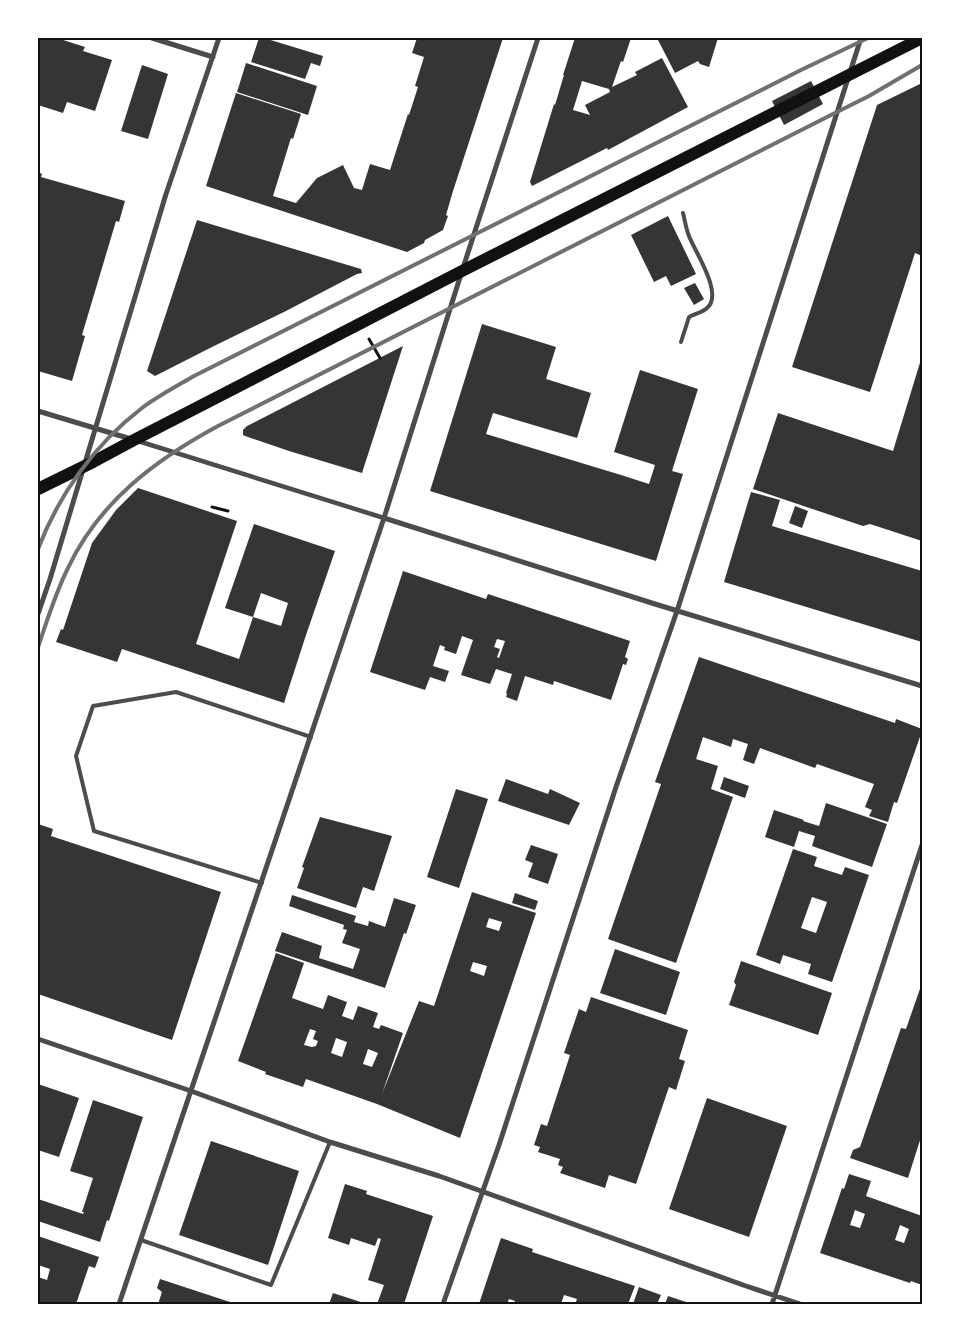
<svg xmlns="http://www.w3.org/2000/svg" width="960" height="1342" font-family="Raleway,sans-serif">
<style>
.building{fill:#353535;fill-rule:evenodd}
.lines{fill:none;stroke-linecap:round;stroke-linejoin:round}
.path{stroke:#111;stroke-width:3}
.service{stroke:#4c4c4c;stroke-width:4}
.pedestrian{stroke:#4c4c4c;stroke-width:4.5}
.minor{stroke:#4c4c4c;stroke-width:5}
.primary{stroke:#111;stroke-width:12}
.rail{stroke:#707070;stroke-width:4}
.neatline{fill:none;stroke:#111;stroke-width:2}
</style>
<rect width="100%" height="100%" fill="#fff"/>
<path class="building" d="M38,38h11l8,2v-2l28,9 -2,4 29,9 -17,51 -28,-9 -4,11 -25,-8z
M259,38h5l59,18 -3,10 -9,-3 -6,16 -54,-17z
M417,38h86l-50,153 -7,24 2,1 -5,14 -18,10 -1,3 -17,9 -201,-66 30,-93 65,21 -8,25 -2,-1 -18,58 23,7 21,-25 26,-13 11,23 8,2 8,-26 20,6 18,-56 1,1 9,-28 -3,-1 9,-29 -12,-4z
M575,38h56l-8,24 -2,-1 -9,26 25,-12 -2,-3 27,-14 26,49 -80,43 -1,-2 -75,38 -2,-4 24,-78 1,1 9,-30h-1zM582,81l27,8 1,3 -25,13 5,10 -17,-5z
M663,38h55l-9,29 -9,-3 -2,-3 -23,12 -17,-33z
M246,63l71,23 -9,29 -71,-23z
M142,65l26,9 -20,65 -27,-8z
M811,81l12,23 -39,21 -12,-24z
M922,83v173l-7,-3 -45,139 -78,-25 85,-262z
M38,172l4,2 -1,3 84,24 -6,21 -3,-1 -34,114 3,1 -13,45 -34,-10z
M668,216l28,58 -25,12 -5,-10 -12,6 -23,-47z
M197,220l164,49 1,4 -5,1 -73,38 -72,35 -57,29 -8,-5z
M695,283l9,16 -10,6 -10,-17z
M482,324l74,23 -10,32 45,14 -14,45 -84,-25 -7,21 135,41 28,9 6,-19 -41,-13 26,-82 58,19 -26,82 11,3 -27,87 -226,-70z
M403,346l-41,127 -73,-22 -44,-15 -2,-1v-5l4,-4z
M922,356v185l-52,-17 -7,2 -110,-37 25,-76 115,38z
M138,488l99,33 -41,123 43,15 14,-42 28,9 7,-23 -27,-10 -8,24 -28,-9 29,-84 81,27 -29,84 -22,68 -162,-54 -5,13 -61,-20 5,-13 2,1 29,-87 24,-33z
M751,492l29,8 -8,26 150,45v71l-198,-60z
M795,506l13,5 -6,17 -13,-5z
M403,571l83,28 2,-5 142,47 -5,16 3,2 -2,6 -3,-1 -12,36 -57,-19 -1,4 -28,-9 -8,25 -11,-4 1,-3 -1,-1 6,-19 -16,-5 -6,15 -29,-9 12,-35 -11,-4 -6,18 -12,-4 1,-3 -5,-2 -7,21 16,5 -4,11 -15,-5 -5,13 -55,-18zM497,639l8,2 -6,17 -2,-1 3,-8 -6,-2z
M699,657l196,66 1,-4 26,10v2l-25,72 -3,-1 -6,20 -19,-6 3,-6 -7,-3 9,-23 -57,-20 -2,4 -55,-20 -6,16 -11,-4 5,-16 -15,-5 -2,8 -28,-10 -7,22 22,7 -7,23 22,8 -57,166 -68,-24 53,-155 -6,-2z
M724,777l25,9 -4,12 -25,-9z
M506,779l42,15 2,-5 30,14 -11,22 -71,-24z
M456,789l32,10 -29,89 -32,-11z
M826,803l61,21 -15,43 -60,-21 3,-10 -16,-5 -5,16 -29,-10 9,-27 30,10 -1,1 16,5z
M320,817l72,19 -18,55 -11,-4 -7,21 -59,-20 7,-20 -2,-1z
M38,824l15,5 -2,7 170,56 -49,148 -134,-46z
M531,845l27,9 -10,30 -20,-7 5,-14 -8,-3z
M793,849l24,8 -3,9 28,9 3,-8 24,8 -37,107 -24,-8 3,-10 -28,-9 -3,9 -24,-9zM812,897l15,5 -11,31 -15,-5z
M472,892l64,21 -76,225 -83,-34 -71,-25 -3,8 -38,-13 1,-2 -28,-11 38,-108 28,10 -12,35 31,11 5,-14 19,7 -5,14 11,4 5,-14 20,7 -5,14 6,2 2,-4 22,8 -21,61 37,-93 15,5zM489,918l13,4 -3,9 -13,-4zM473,962l14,4 -3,10 -14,-5zM310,1029l6,2 -3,8 5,2 -2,5 -4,1 -8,-2zM336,1038l11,4 -5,15 -11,-4zM368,1049l10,4 -6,14 -9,-3z
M515,893l23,8 -3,9 -23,-7z
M292,895l64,21 -2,6 14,4 1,-5 16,6 9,-29 22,7 -10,29 -2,-1 -19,55 -110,-37 7,-19 40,14 -3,12 34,11 7,-20 -18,-6 5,-13 -4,-1 1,-4 -55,-19z
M615,949l65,23 -14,43 -66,-22z
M741,961l91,32 -14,42 -89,-30 7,-20 -2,-3z
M922,983v151l-14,44 -58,-20 3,-8 7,-3 41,-119 5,1z
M591,997l97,33 -9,29 6,2 -9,29 -7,-3 -33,97 -27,-9 -4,13 -45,-15 3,-6 -5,-2 2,-6 -22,-7 2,-5 -6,-2 7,-21 6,2 23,-71 -6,-2 15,-44 7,3z
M38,1084l41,14 -20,59 -21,-7z
M707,1098l80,28 -38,111 -80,-28z
M93,1100l50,17 -34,104 -2,-1 -7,22 -62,-21v-22l45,15 1,-2h-2l11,-34 -23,-7z
M211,1141l88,30 -31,94 -89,-30z
M849,1174l22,7 -5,15 56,20v69l-11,-4 -1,2 -90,-30 22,-65 2,1zM855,1210l10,4 -5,14 -10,-3zM900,1225l9,4 -5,14 -9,-3z
M345,1184l22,7 -1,3 67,22 -29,88h-27l7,-19 -16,-5 13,-41 -3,-1 -3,8 -24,-8 -2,7 -21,-7z
M38,1236l61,21 -4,11 -6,-2 -13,38h-37l1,-4 -2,-1v-22l9,3 3,-11 -12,-4z
M501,1238l32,11 -1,3 103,34 -7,18h-53l2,-5 -13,-4 -3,9h-47l1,-3 -6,-2 -2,5h-28z
M160,1279l76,25h-78l4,-12 -5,-4z
M639,1287l22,8 -4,9h-24z
M333,1293l34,11h-38z
M668,1296l24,8h-27z"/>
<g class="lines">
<path class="path" d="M369,339l11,19
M212,507l16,4"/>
<path class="service" d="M681,342l8,-25c6,-3 14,-5 18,-9 17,-14 -12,-56 -18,-72 -3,-7 -4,-15 -6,-23
M262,883l-168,-52 -18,-75 17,-50 83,-14 135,45
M141,1240l130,45 59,-143"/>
<path class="pedestrian" d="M138,441l246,77"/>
<path class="minor" d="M152,38l61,19
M38,411l93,28
M384,518l271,86 267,82
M38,614l12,-35 116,-385 53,-156
M38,1039l153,52 139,51 109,34 307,110 54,18
M119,1304l265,-786 78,-247 76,-233
M443,1304l56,-159 117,-358 61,-176 184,-573
M772,1304l150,-459"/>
<path class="primary" d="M38,489l55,-27 41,-22 328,-169 460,-233"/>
<path class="rail" d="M38,549c21,-55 57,-105 104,-141 16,-12 35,-22 52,-32l607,-306 67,-32
M38,647c9,-26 17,-53 30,-79 31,-66 87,-108 150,-142l613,-311 38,-19 53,-31"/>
</g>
<rect width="960" height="1342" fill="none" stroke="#ffffff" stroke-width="78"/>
<rect x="39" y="39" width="882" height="1264" class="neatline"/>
</svg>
